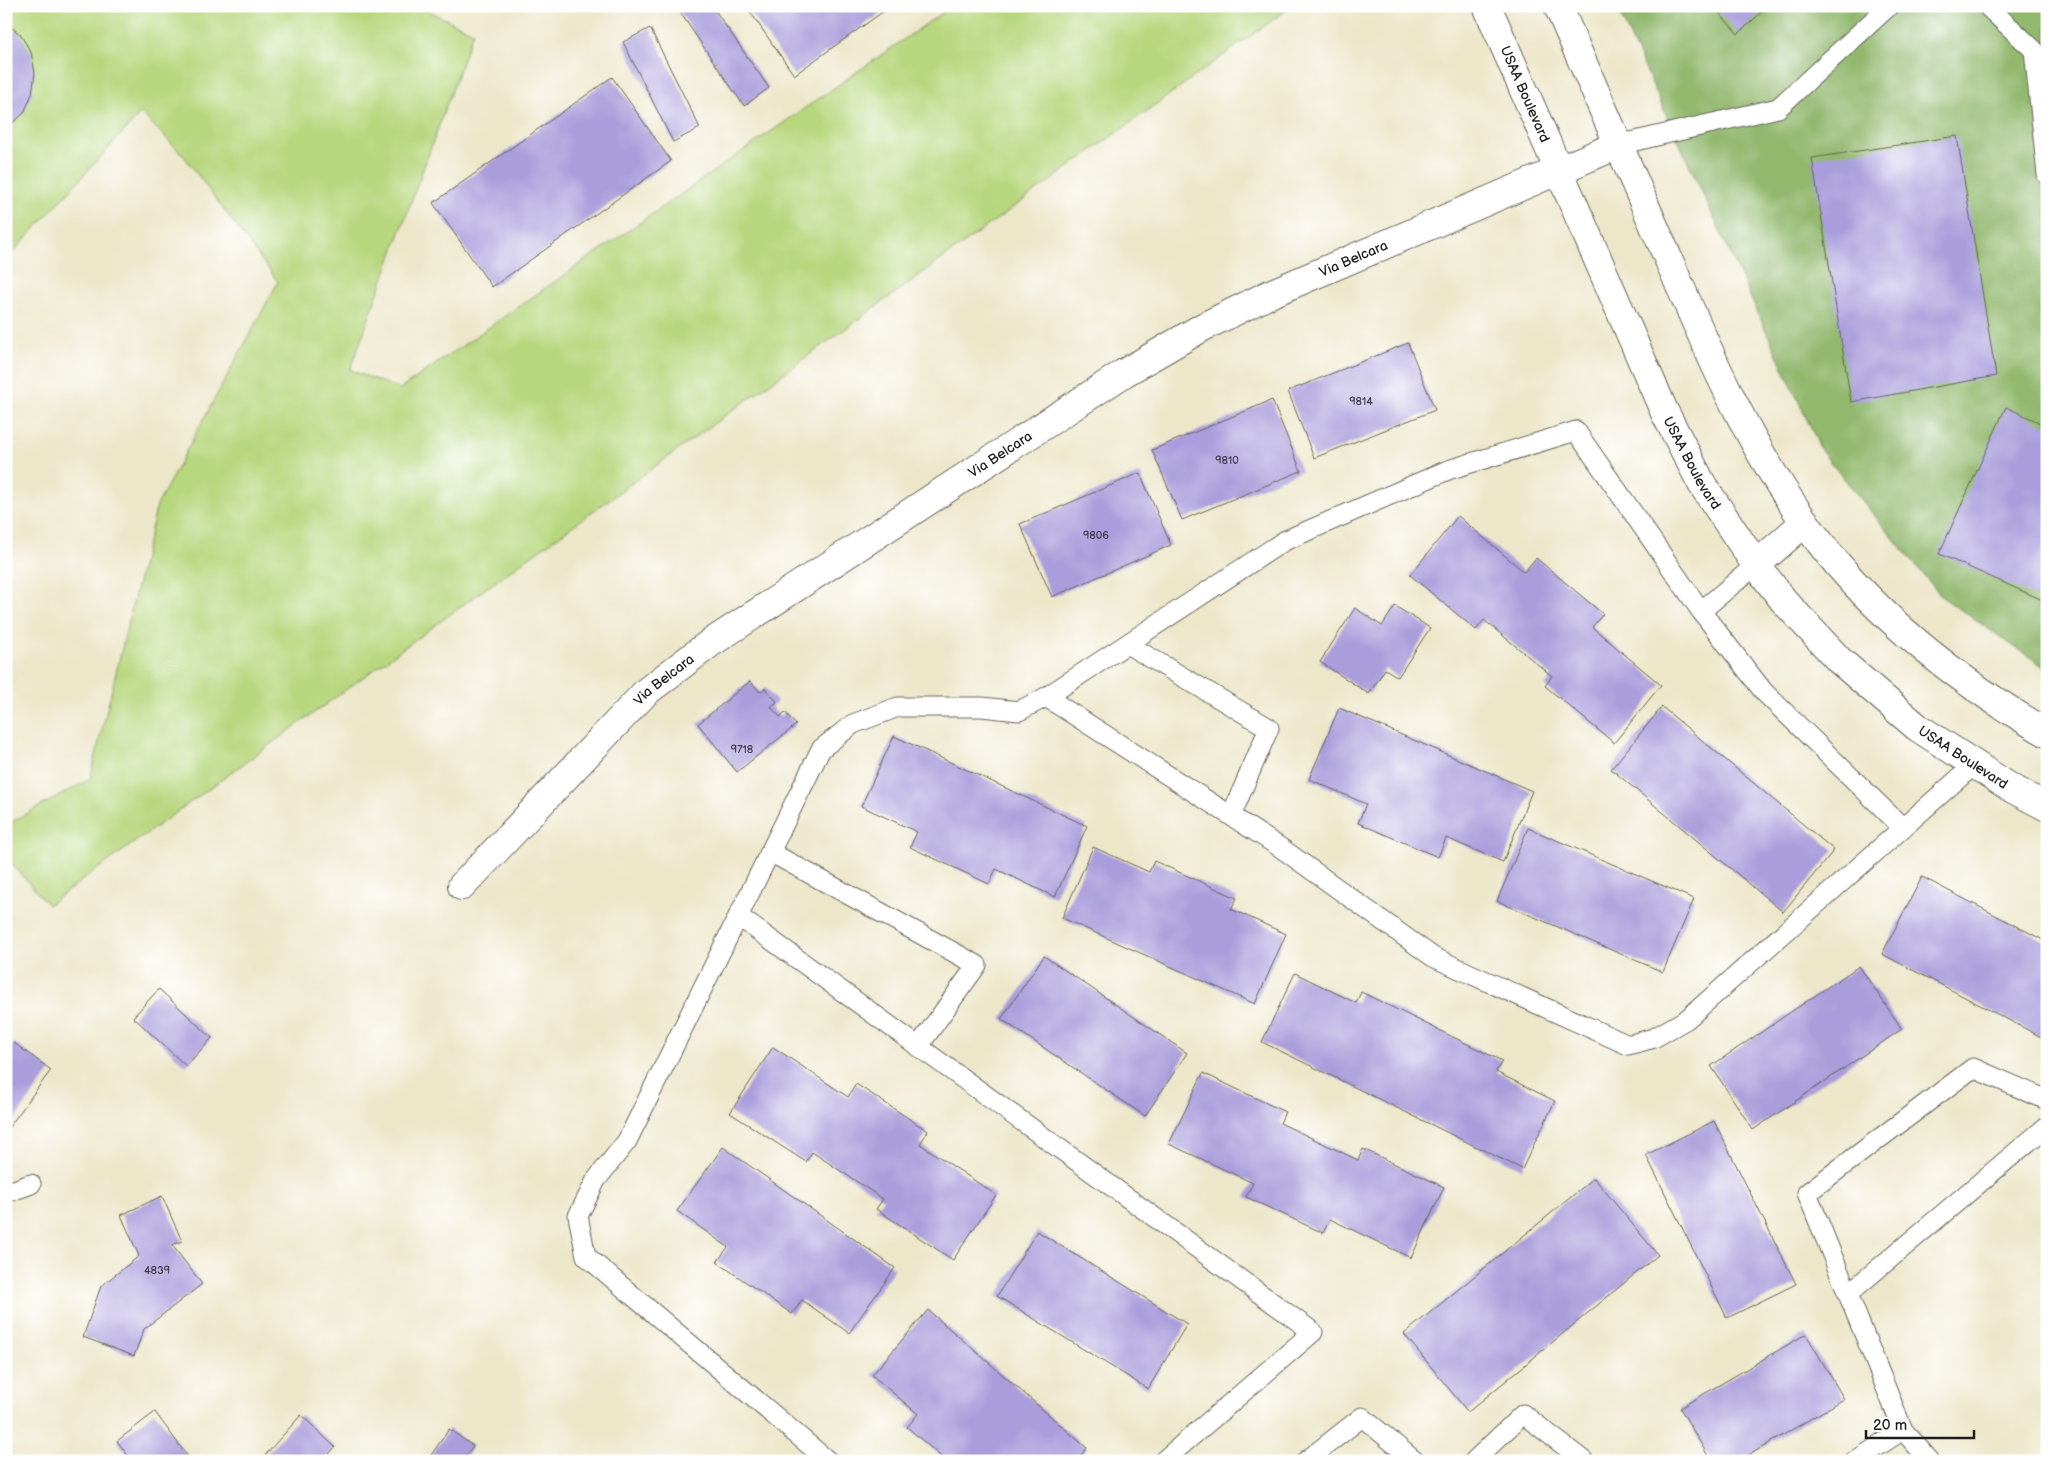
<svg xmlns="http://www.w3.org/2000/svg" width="2053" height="1467" font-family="'Balsamiq Sans',sans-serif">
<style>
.green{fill:#b7d77e;stroke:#6a7a4d}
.forest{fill:#91b86d;stroke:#566a44}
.building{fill:#a99edb}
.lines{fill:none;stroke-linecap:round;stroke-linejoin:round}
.service-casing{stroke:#656359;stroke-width:21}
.minor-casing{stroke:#656359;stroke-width:30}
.tertiary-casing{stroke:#656359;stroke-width:30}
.service{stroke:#fff;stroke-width:19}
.minor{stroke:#fff;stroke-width:28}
.tertiary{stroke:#fff;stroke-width:28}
.labels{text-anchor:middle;stroke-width:5;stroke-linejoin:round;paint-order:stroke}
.number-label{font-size:11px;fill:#3f3c4c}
.street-label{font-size:14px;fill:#1c1c1c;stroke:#fff}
</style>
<rect width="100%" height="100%" fill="#fff"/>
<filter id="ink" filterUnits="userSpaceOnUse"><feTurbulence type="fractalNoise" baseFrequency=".02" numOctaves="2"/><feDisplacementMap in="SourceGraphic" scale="10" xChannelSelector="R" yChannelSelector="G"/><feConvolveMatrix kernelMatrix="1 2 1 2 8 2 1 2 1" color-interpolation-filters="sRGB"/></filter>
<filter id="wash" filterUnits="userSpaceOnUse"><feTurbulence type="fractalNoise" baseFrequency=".0096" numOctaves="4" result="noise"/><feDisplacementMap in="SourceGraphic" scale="20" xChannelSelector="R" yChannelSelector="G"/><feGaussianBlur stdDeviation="1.12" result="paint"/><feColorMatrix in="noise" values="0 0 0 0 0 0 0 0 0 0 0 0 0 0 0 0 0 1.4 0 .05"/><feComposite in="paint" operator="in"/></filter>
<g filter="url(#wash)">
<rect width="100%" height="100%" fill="#ede7ca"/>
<path class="green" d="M6,6h412l55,26 -123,338 50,19 552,-383h340l-1244,899 -42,-48v-32l84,-46 67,-274 121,-223 -95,-127 -42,-42 -135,147z"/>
<path class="forest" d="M1616,6h431v663l-105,-72 -120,-145z"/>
<g id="blocks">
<path class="building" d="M680,6h32l57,82 -25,18 -67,-98z
M746,6h145l-97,69z
M1713,6h55l-30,28z
M6,23l14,11 11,18 4,21 -3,21 -8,19 -18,16z
M650,28l50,100 -27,14 -50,-100z
M612,77l59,84 -179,126 -59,-84z
M1957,136l39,240 -145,26 -39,-244z
M1408,343l27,67 -121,48 -26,-67z
M1272,400l29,71 -119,49 -30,-70z
M2006,407l41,19v176l-108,-48z
M1140,473l31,72 -119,52 -32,-73z
M1458,516l66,56 12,-14 67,56 -11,13 69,58 -47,58 -69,-57 7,-10 -68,-56 -8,10 -66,-55z
M1395,606l35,22 -32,49 -13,-8 -16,25 -49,-32 35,-54 27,18z
M750,681l10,11 5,-4 12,14 -6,5 9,10 5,-5 11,13 -59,47 -39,-48z
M1662,707l172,143 -51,62 -172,-143z
M1339,708l193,83 -29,71 -57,-24 -8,19 -80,-34 8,-19 -57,-25z
M894,736l193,90 -32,71 -59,-28 -7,15 -79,-37 7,-15 -56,-26z
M1528,828l166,71 -31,73 -166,-71z
M1093,847l56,25 5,-11 83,37 -6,11 55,25 -31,70 -193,-86z
M1922,877l125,65v98l-165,-86z
M1044,956l143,97 -42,63 -144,-97z
M1859,966l43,63 -149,101 -42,-64z
M1295,973l61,30 5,-11 141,69 -6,11 59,29 -33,68 -260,-127z
M159,989l53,49 -26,28 -53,-49z
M14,1043l37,27 -42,57 -3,-2v-74z
M773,1047l75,50 8,-13 72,47 -8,13 76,51 -43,65 -77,-51 7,-10 -71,-47 -6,10 -76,-49z
M1203,1073l82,39 -5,11 78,37 5,-11 81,38 -33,71 -81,-39 -7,14 -77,-36 7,-14 -84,-39z
M1714,1121l82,163 -69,34 -81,-163z
M723,1147l172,121 -46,65 -47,-33 -10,14 -75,-52 11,-15 -51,-36z
M1594,1178l64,77 -190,157 -64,-78z
M162,1196l20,45 -10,4 30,39 -58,45 -10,27 -51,-19 18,-51 38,-30 -18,-41z
M1037,1231l150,93 -39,65 -151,-93z
M928,1310l159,138 -11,13h-130l-39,-34 11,-13 -46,-39z
M1806,1334l38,65 -105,62h-28l-31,-53z
M155,1412l36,49h-59l-15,-20z
M301,1415l34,32 -12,14h-63z
M449,1429l24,17 -11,15h-35z"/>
</g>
</g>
<g filter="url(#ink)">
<use href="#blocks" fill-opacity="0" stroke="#656359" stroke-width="1"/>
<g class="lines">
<g class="service-casing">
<path id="service" d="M1987,6l47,44 13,125
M1618,145l160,-37 111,-102
M1701,611l55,-46
M1127,644l142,84 -38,88
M1046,697l235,151 152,109 195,88 26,-7 33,-19 288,-255
M770,852l207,113 -59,82
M738,916l575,416 -150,129
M6,1193l25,-9
M1848,1294l199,-168
M828,1461l-242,-205 -8,-40 18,-36 31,-39 194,-392 32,-25 45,-17h84l37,4 27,-14 238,-156 164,-71 128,-39 125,180 63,81 139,136
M1306,1461l56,-44 53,44
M1474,1461l49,-47 61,47
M1855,1461l48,-31
M1930,1461l-27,-31 -96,-237 166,-125 74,32"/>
</g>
<g class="minor-casing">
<g id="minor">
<path d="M1756,565l49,-43"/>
<path id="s1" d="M462,886l184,-194 63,-48 415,-271 79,-46 69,-34 346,-148"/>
</g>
</g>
<g class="tertiary-casing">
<g id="tertiary">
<path id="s2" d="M1487,6l177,405 38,73 54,81 28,36 55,59 78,67 94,61 36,19"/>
<path d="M1558,6c36,84 73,168 110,252 40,93 77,180 136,263 62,88 150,158 243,212"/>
</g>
</g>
<use href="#service" class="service"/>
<use href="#minor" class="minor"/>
<use href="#tertiary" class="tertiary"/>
</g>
</g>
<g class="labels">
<g class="number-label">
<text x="1361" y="405">9814</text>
<text x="1227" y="464">9810</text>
<text x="1096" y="539">9806</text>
<text x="742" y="753">9718</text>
<text x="157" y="1274">4839</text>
</g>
<g class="street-label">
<text dy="5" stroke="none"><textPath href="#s2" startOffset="96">USAA Boulevard</textPath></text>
<text dy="5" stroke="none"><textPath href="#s1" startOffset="1099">Via Belcara</textPath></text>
<text dy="5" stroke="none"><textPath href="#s1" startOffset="694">Via Belcara</textPath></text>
<text dy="5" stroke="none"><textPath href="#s2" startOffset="501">USAA Boulevard</textPath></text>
<text dy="5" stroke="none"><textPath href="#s1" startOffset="289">Via Belcara</textPath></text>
<text dy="5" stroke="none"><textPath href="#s2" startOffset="906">USAA Boulevard</textPath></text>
</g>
</g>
<rect width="2053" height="1467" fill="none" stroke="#fff" stroke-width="25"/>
<path d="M1866 1430v8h108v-8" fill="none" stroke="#1c1c1c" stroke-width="2.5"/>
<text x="1873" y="1430" font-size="15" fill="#1c1c1c" stroke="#ffffff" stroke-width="4" paint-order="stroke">20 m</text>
</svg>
